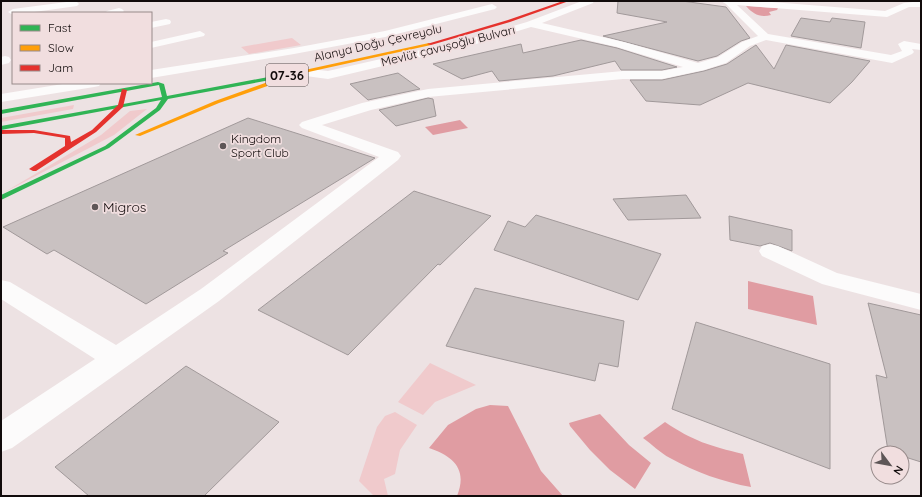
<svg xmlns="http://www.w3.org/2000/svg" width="922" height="497" font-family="Quicksand,sans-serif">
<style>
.green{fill:#f0cacc}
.water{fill:#e09ca2}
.building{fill:#c9c1c1;stroke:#a1999a}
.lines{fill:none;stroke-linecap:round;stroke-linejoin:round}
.street{fill:#fcfbfb;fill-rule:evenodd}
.fast{fill:#30b455;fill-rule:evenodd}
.slow{fill:#ff9f0a;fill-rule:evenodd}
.jam{fill:#e5322d;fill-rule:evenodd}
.poi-dot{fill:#5e5657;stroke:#f1dedf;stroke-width:1.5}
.labels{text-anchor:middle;stroke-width:3.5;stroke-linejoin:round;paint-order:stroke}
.far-street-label{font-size:12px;fill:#110b0b;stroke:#f1dedf}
.far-poi-label{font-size:12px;fill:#110b0b;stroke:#f1dedf;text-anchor:start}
.shield{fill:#f1dedf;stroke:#544a4b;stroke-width:1}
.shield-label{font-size:13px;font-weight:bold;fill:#110b0b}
.poi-label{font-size:14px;fill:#110b0b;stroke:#f1dedf;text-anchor:start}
</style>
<rect width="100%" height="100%" fill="#ede2e3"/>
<path class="green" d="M292,38l9,7 -52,9 -8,-7z
M74,105l-1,4 -72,13v-4z
M147,109l-33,26 -111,58 98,-58 29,-24z
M430,363l46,22 -41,17 -12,13 -25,-13z
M395,412l22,13 -17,25 -5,24 -11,5 4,17h-14l-15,-15 18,-54 8,-11z"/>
<path class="water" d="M746,6l28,2h4l-1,2 -8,2 2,3c-11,3 -18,-1 -25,-9z
M460,120l8,8 -35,7 -8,-8z
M748,281l65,15 4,29 -69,-16z
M490,405l18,1 33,65 22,25h-106c11,-27 -4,-40 -28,-48l19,-23 28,-16z
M600,414l29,31 22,18 -16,26 -25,-19 -20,-20 -20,-24 -1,-3z
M665,422c28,19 45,24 78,32l8,33c-28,-5 -56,-15 -81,-29 -10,-5 -18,-14 -27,-20z"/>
<path class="building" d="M618,1h64l44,6 24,31 -9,3 -24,15 -19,5 -95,-25 64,-14 -50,-9z
M801,18l29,4 2,-4 33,4 -4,26 -70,-12z
M581,40l36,8 60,19 -15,3h-41l-6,-9 -62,15 -54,5 -7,-10 -30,8 -29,-15 88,-20 2,9z
M756,45l18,24 12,-24 84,16 -18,21 -22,21 -82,-20 -48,22 -54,-4 -16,-21h32l42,-9 23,-7z
M398,73l22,16 -52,11 -18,-16z
M428,98l5,1 3,17 -40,10 -17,-16z
M248,118l127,40 -152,93 5,2 -82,51 -92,-54 -7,4 -44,-27z
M414,191l77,25 -51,49 -2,-1 -90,91 -90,-45z
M686,195l15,23 -73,2 -15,-21z
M536,215l125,39 -23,46 -144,-50 14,-29 17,6z
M729,216l63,14v21l-22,-8 -10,3 -30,-6z
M475,288l149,33 -6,46 -19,-4 -4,18 -149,-35z
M868,303l53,12v147l-19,-6v-3l-14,-2 -12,-76 11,3z
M696,322l134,42v105l-158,-60z
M186,366l93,56 -75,74h-115l-34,-29z"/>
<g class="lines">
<path class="street" d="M74,1l3,1 2,2 -2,2 -50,7h-14v2l-5,-3 5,-3z
M582,1h12l-1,2 -51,20 82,19 74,21 20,-6 24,-15 16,-6 -32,-32 -5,-3h38l126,10 19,-8 17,-2v6h-12l-22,10 -150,-12 31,29 123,21 11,-4 -4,-7 6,-3 17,3v6l-9,-1 2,3 -2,2 -20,9 -126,-23 -16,6 -24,17 -22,7 -42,9h-39l-195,18 -57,13 -49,15 76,27 3,4 -3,4 -179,141 -207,147 -11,4v-31l94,-62 -94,-60v-19l9,2 106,63 85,-56 178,-132 -77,-29 -3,-3 3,-3 60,-19 66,-14 195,-18h39l21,-4 -66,-20 -86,-20 -55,17 -148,35 -30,-4 -2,-3 2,-3 4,-1 26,3 141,-32 58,-17z
M492,4l5,3 -2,2 -110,28 -91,17 -143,24v-8l143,-22 91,-17z
M119,8l3,1 2,2 -2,2h-17l2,-2z
M166,19l4,1 1,2 -1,2 -19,4v-6z
M200,31l5,3 -1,2 -53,12v-6z
M5,56l4,1 2,3 -2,3 -8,2v-8z
M69,83h32l-2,3 -5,1 -93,15v-8z
M770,244l8,2 59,27 84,21v16l-99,-26 -60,-28 -3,-5 3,-5z"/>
<path class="fast" d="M279,75l2,1v2l-113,21 -8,11 -51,38 -108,52v-5l104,-49 51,-38 5,-8 -160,30v-4l161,-29 -3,-12 -158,29v-4l157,-28 6,2 3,12z"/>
<path class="slow" d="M429,43l2,2 -127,28 -85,30 -79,33 -5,-1 80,-34 64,-23 -3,-1 1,-1z"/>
<path class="jam" d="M563,1h6l-59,21 -79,23 -4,-1 81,-24z
M122,89l5,1 -4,17 -27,25 -60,39h-3l-4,-2 36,-23v-8l-31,-5 -33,1v-4h33l36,6 1,6 21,-12 26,-25z"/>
</g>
<g class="poi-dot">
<circle cx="223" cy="146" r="4"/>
<circle cx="95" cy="207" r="4"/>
</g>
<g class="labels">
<g class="far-street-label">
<text transform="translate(378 43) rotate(-13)" y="4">Alanya Doğu Çevreyolu</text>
<text transform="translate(448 46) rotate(-14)" y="4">Mevlüt çavuşoğlu Bulvarı</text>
</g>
<g class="far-poi-label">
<text x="231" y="143">Kingdom<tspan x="231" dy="14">Sport Club</tspan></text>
</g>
<rect class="shield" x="266" y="64" width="42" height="22" rx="3"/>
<g class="shield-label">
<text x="287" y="80">07-36</text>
</g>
<g class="poi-label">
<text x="103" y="212">Migros</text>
</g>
</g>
<rect width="922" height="497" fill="none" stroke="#110b0b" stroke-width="4"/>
<rect x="12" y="12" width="140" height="72" fill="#f1dedf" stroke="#978a8a"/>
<rect x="20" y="25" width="20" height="6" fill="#30b455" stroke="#978a8a"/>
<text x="48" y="32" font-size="12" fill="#110b0b">Fast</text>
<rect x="20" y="45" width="20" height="6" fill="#ff9f0a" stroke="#978a8a"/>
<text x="48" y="52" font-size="12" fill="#110b0b">Slow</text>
<rect x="20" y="65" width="20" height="6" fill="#e5322d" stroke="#978a8a"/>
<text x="48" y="72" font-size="12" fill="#110b0b">Jam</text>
<g transform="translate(890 465) rotate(122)"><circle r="19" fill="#f1dedf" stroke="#978a8a"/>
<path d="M0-3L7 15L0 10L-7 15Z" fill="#5e5657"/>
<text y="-6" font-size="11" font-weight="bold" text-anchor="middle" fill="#110b0b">N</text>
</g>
</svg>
